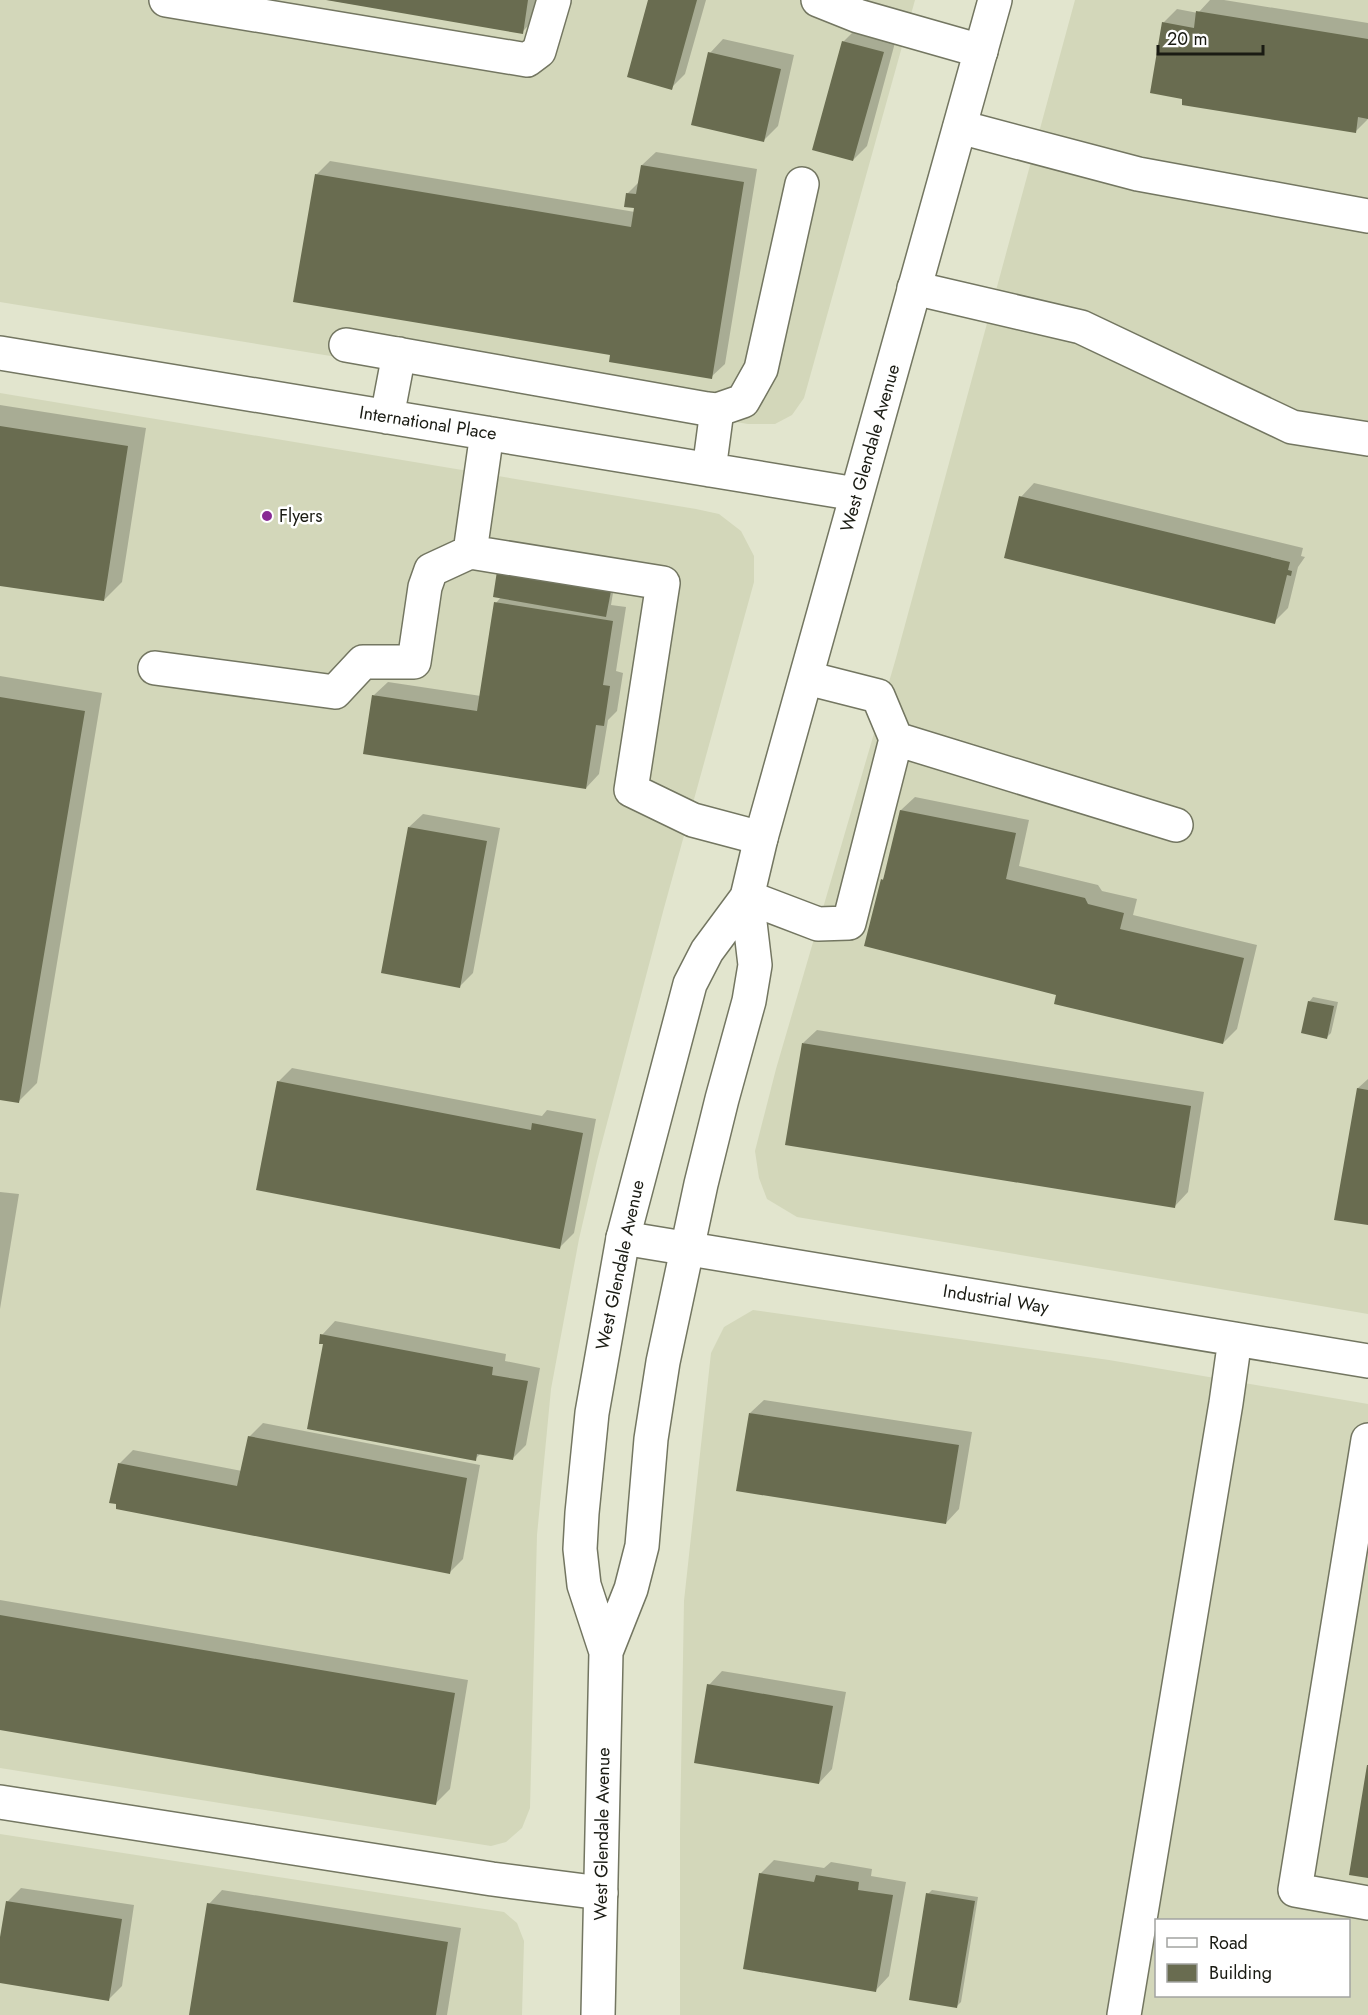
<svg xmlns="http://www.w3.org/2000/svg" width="1368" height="2015" font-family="Jost,sans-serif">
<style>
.built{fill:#d3d7ba;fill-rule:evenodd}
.shadow{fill:#0003}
.building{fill:#696c50}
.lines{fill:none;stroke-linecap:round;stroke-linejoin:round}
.minor-casing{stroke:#737661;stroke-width:36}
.major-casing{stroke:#737661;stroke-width:36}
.minor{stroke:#fff;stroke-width:33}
.major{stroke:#fff;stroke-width:33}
.poi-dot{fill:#882a94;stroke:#fff;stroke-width:2}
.labels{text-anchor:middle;stroke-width:5;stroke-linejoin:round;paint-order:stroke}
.street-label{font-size:18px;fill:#1a1b13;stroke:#fff}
.poi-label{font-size:18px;fill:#1a1b13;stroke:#fff;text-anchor:start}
</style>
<rect width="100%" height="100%" fill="#e2e5ce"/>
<path class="built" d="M0,0h915l-111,398 -12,17 -17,9h-27l-748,-122z
M1075,0h293v1314l-571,-97 -30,-18 -8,-21 -4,-27 21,-82 120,-411z
M0,393l696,116 23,5 22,17 13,25v26l-90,326 -67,253 -18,78 -28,150 -14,146 -7,273 -8,20 -16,14 -15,4 -491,-78z
M753,1310l356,50 259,44v611h-688v-184l4,-230 27,-248 13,-26zM1156,1920h192v76h-192z
M0,1834l504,78 13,11 7,18 -2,74h-522z"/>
<path class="shadow" d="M328,0h215l-3,14 -18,18z
M650,0h56l-21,74 -14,14z
M1210,0h14l144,23v96l-13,13 -192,-109 14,-14 21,4z
M857,28l39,11 -29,107 -14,14 -10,-118z
M723,39l71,16 -16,71 -14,14 -54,-87z
M656,152l101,17 -32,195 -14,13 -99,-23 -296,-179 14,-14 305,51 1,-5 -9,-13 12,-12 3,-17z
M0,405l146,23 -24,154 -18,18 -104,-15z
M1034,483l269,65 -2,8 4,1 -7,10 -10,41 -14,14 -253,-125z
M614,587l-3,18 15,2 -10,64 7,2 -6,38 -9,9 -9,54 -13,14 -212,-93 14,-13 93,14 15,-93 5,-6z
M0,676l102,17 -65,390 -18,18 -19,-3z
M915,797l114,23 -10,46 79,19 4,6 35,8 -4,16 124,30 -20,84 -14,14 -165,-49 -176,-114 4,-4 15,-66z
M423,814l77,14 -27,145 -13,13 -51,-159z
M1313,997l25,5 -7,31 -4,4 -18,-35z
M817,1030l387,62 -16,100 -13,14 -372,-163z
M292,1068l250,48 5,-6 49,9 -22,114 -14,14 -282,-165z
M1368,1079v144l-10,-135z
M0,1192l19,2 -19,115z
M335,1321l171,33 -1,7 35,7 -14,77 -14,14 -31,-6 -6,6 -150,-116 -3,-8z
M764,1400l208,32 -13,77 -13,14 -196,-110z
M263,1423l217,42 -17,94 -14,14 -330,-109 14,-14 109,21 7,-34z
M0,1600l468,80 -18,109 -14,14 -436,-75z
M722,1671l124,21 -14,77 -13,14 -110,-98z
M774,1860l50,8 7,-6 41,7 -1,7 35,6 -17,94 -13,14 -116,-116z
M21,1888l113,17 -12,81 -13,13 -109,-17v-36l7,-44z
M222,1890l239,38 -14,87h-254l16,-111z
M932,1890l46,7 -17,105 -4,4 -29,-112z"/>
<path class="building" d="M326,0h202l-5,34z
M648,0h49l-25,90 -45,-13z
M1196,11l172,28v80l-10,-2 -2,16 -174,-28v-6l-32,-6 12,-71 32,6z
M842,41l42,11 -31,109 -41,-11z
M708,52l73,17 -17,73 -73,-17z
M641,165l103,17 -32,197 -103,-17 1,-7 -317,-53 22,-128 316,53 3,-19 -10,-1 2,-14 10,1z
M0,426l128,20 -24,155 -104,-15z
M1019,496l271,66 -2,8 4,1 -1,5 -4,-1 -12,49 -271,-66z
M497,571l114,20 -5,26 -113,-20z
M494,602l119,19 -10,64 7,1 -6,40 -8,-1 -10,64 -223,-35 9,-59 105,16z
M0,697l85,14 -66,392 -19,-3z
M900,810l116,23 -10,46 79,19 3,6 36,9 -4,16 124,29 -21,86 -169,-40 2,-9 -192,-49 17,-67 2,1z
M408,827l79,14 -27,147 -79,-15z
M1308,1001l26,5 -7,33 -26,-6z
M802,1043l389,63 -16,102 -390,-63z
M277,1081l254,49 1,-7 51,10 -23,116 -304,-59z
M1357,1088l11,2v135l-34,-5z
M320,1334l173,33 -1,8 36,6 -15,79 -36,-6 -1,7 -169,-32 16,-85h-4z
M749,1413l210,32 -13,79 -210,-33z
M248,1436l219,42 -17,96 -334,-65v-5l-7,-1 9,-40 119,23z
M0,1615l455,78 -19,112 -436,-75z
M707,1684l126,22 -14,78 -125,-21z
M1367,1765h1v113l-19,-3z
M759,1873l55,9 2,-7 43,7 -1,8 35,5 -17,97 -133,-23z
M926,1893l49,8 -18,107 -48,-8z
M6,1901l116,18 -13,82 -109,-18v-46z
M207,1903l241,39 -12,73h-247z"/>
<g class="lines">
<g class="minor-casing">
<path id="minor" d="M166,0l361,60 12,-9 15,-51
M818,0l40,16 123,35
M960,127l178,47 230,42
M914,288l167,39 211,100 76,12
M346,345l361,64 10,1 26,-9 18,-32 41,-185
M0,353l856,141
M387,417l12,-63
M487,433l-17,119 193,31 -32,207 62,30 68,18
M709,470l8,-60
M155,668l180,24 28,-30h51l11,-75 6,-17 39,-18
M896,739l280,86
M747,897l71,27 31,-1 47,-184 -18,-43 -71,-18
M623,1238l745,123
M1368,1440l-73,450 73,13
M0,1802l492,77 109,14
M1124,2015l102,-612 9,-64"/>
</g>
<g class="major-casing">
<path id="major" d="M606,1652l25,-63 11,-43 9,-107 12,-77 38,-178 21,-85 27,-98 6,-36 -8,-68 14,-59 234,-838
M598,2015l8,-363 -22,-67 -4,-36 2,-36 10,-100 31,-175 67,-254 17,-33 40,-54"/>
</g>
<use href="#minor" class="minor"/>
<use href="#major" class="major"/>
</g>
<circle class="poi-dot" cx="267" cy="516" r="6"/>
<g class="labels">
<g class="street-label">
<text transform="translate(428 423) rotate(9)" y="6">International Place</text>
<text transform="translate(870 448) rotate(-74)" y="6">West Glendale Avenue</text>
<text transform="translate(620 1265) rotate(-78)" y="6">West Glendale Avenue</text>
<text transform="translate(996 1299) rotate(9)" y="6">Industrial Way</text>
<text transform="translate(602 1834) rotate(-89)" y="6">West Glendale Avenue</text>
</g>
<g class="poi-label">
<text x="279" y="522">Flyers</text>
</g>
</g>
<rect x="1155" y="1919" width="195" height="78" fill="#ffffff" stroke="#a3a4a1" stroke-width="1.5"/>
<rect x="1167" y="1938" width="30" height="9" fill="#ffffff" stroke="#a3a4a1" stroke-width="1.5"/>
<text x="1209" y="1949" font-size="18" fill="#1a1b13">Road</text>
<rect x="1167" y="1964" width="30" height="18" fill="#696c50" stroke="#a3a4a1" stroke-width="1.5"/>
<text x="1209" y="1979" font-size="18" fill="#1a1b13">Building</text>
<path d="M1158 45v9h105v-9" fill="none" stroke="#1a1b13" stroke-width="3"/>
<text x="1167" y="45" font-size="18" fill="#1a1b13" stroke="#ffffff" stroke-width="4.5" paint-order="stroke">20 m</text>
</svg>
